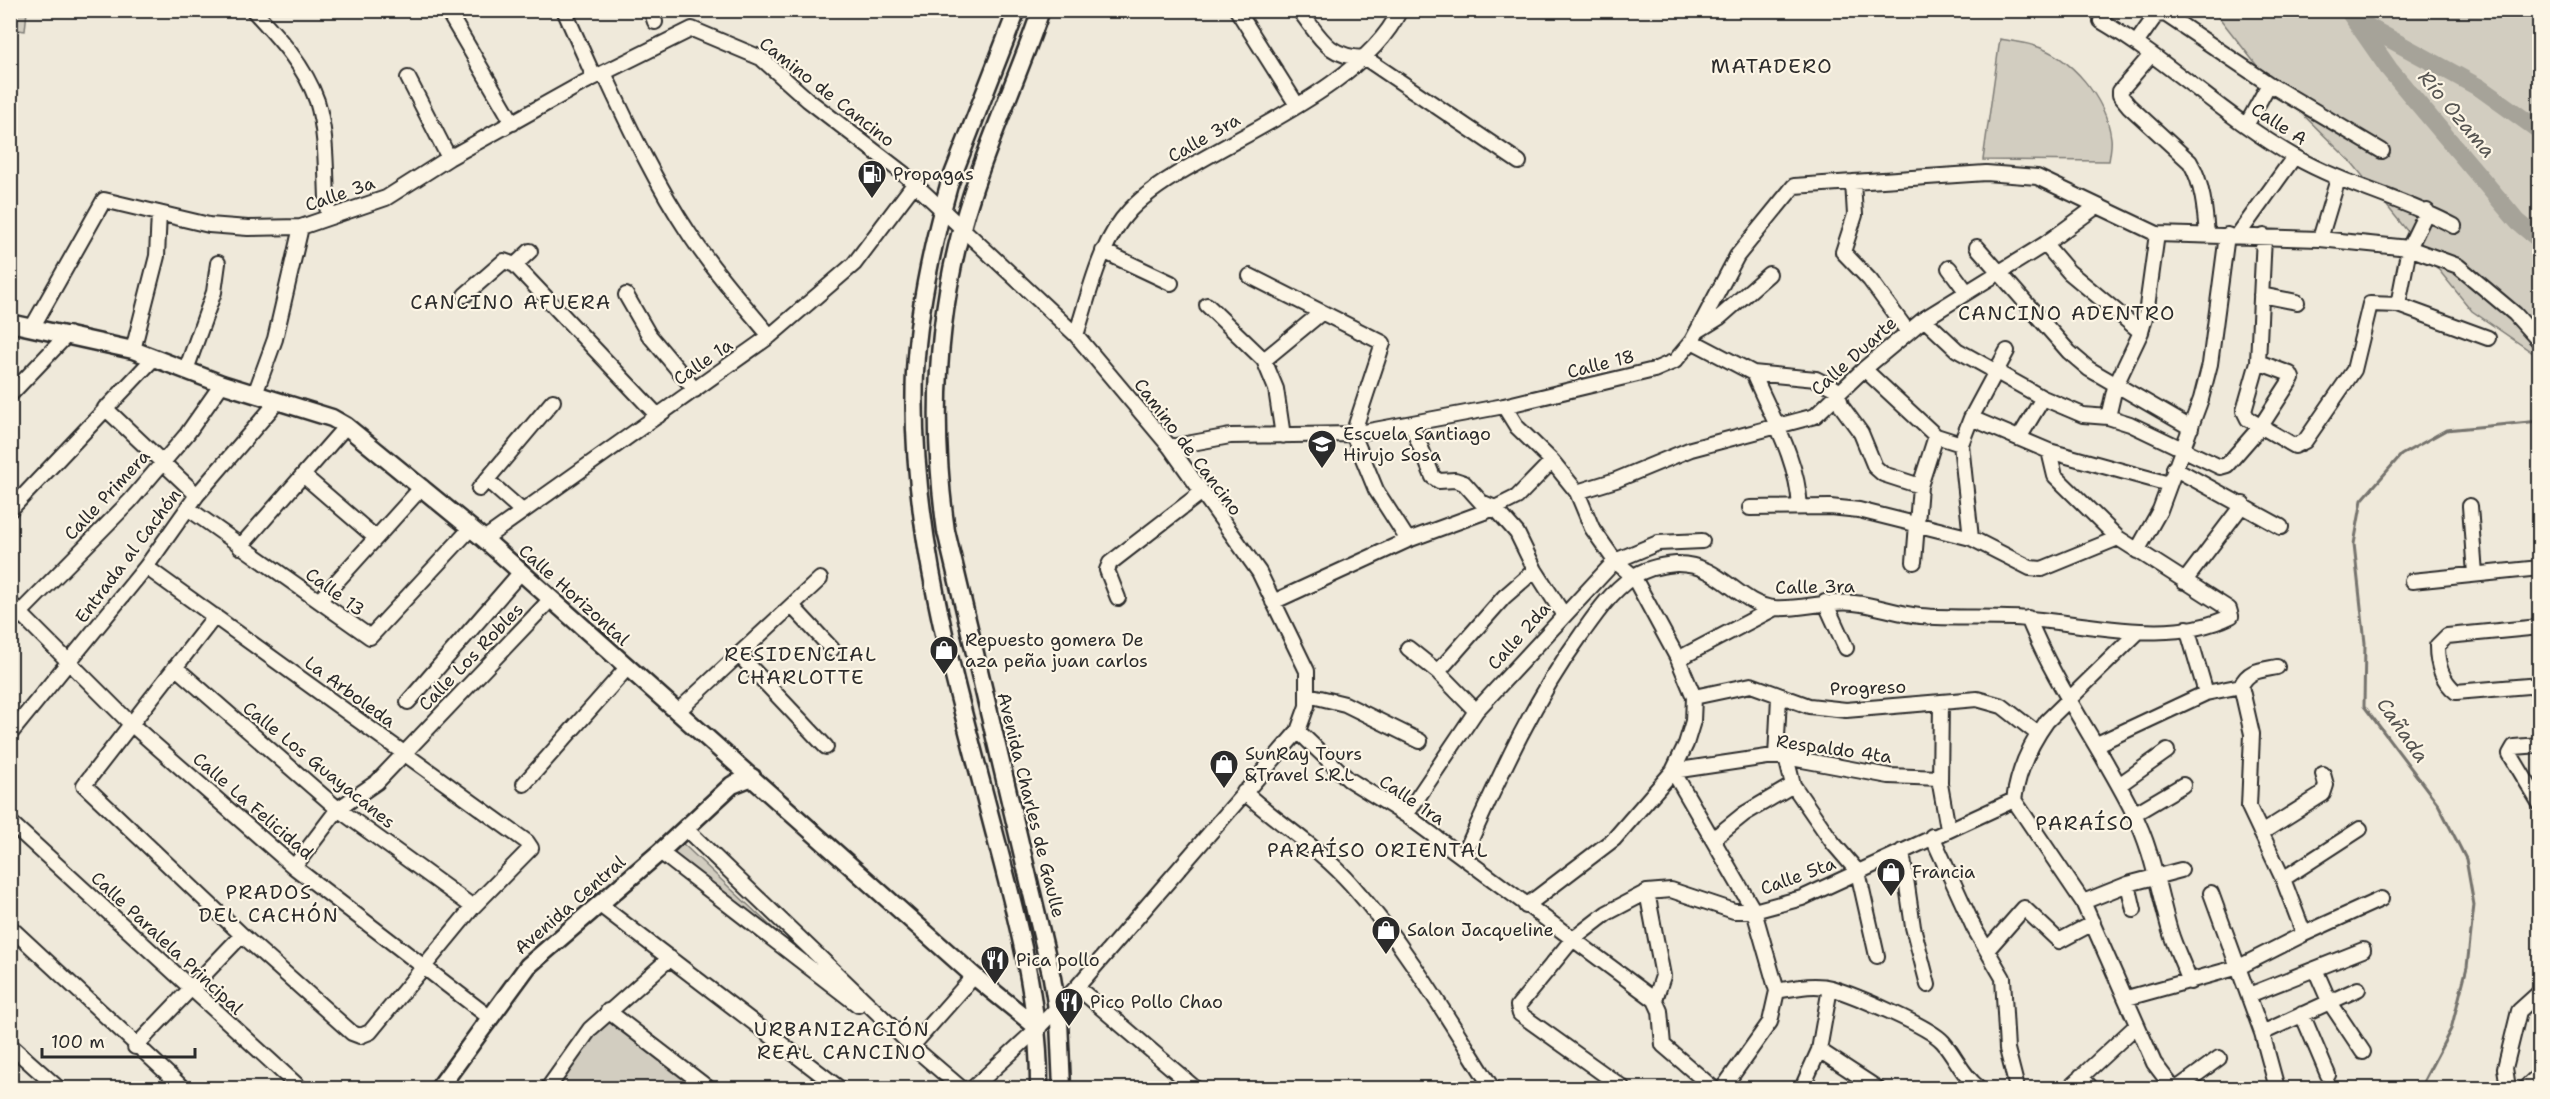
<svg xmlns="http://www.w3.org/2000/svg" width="2550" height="1099" font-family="'Shantell Sans',sans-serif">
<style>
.green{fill:#d2cdc0;stroke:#7e7c76;stroke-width:1.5}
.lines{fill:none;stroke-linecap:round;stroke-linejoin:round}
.stream{stroke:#75736d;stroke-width:3}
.river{stroke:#a6a399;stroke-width:18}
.minor-casing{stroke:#2b2b2b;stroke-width:18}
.major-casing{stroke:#2b2b2b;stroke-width:21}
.minor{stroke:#fcf5e5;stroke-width:14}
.major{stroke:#fcf5e5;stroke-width:16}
.labels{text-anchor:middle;stroke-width:4.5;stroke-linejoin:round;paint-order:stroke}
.street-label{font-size:18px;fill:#2b2b2b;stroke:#fcf5e5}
.poi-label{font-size:18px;fill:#2b2b2b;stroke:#fcf5e5;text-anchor:start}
.neighbourhood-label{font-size:20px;letter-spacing:1.5px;fill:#2b2b2b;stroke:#fcf5e5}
.water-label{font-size:20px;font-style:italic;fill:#565552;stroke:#fcf5e5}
</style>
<rect width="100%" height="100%" fill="#efe9da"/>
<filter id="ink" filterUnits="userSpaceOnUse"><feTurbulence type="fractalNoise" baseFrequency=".0167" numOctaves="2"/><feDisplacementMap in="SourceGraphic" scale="12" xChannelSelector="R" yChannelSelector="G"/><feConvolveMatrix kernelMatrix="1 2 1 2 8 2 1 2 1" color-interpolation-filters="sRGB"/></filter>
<g filter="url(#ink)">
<path class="green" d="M10,11h17l-2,20 -14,-2z
M2214,11h325v346l-67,-46 -119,-147 -84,-83z
M2000,39c10,2 22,3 32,6 39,11 74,53 79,93 1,7 -1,16 -2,23l-126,-1z
M681,842l178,167 -197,-151z
M611,1013l95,75h-154z"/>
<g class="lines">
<path class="stream" d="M2420,1088l31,-59 16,-62 7,-62 -8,-46 -28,-55 -74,-98 1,-63 -11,-99 8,-44 39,-45 45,-25 94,-9"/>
<path class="river" d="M2348,10l41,59 129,153 22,18
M2359,22l121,66 60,43"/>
<g class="minor-casing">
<path id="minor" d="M253,10c25,27 52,56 64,91 11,36 8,78 11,115
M447,10l66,113
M564,10l30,67
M651,10l4,12
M1237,10l60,95
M1299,10c22,28 28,47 66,48l154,104
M2101,21c68,40 125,97 194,136 51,29 108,41 159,69
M2137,42l19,-27 9,-1 104,70 113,67
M2151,55l-31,36v4l9,11 61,56c13,22 15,48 17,73
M604,73c26,56 52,111 86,162 24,36 52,68 80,101
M408,78l41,80
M2247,124l22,-40
M1853,182l2,33 -12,37 27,28 38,52
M2238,235l56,-78
M2264,236l-6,126 -14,49 4,8 47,27 10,-5 49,-71 16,-66 28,1 90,33
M2320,239l18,-60
M2045,244l24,28 72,60
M1977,247l92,105 20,17 102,59
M530,251l-15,14 143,151
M1103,251l68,32
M1949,268l17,23
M1250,276l133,67 -30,91 23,56 32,50
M465,295l39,-34 11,4
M626,295l23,40 46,55
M2261,295l36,7
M1207,305l57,55 12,29 7,47
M2398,305l11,-57 18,-37
M1924,319l33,31 86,48 40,17 25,2 22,7 90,43 7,-2 34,-39 31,-48 -2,-4 -32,-12
M33,326l71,-126 105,25 39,3 53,-1 85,-29 63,-40 132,-74 111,-55 69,29 47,42 96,74 172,161 94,112 89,125 48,99v35l-9,25 -221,256
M1699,330l21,-13 49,-43
M1076,335c14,-42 23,-92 54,-125 19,-20 44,-35 68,-48 63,-37 170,-84 202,-152
M1692,341l61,32 63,6 20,10 6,18 19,26 14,34 8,7 37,12
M133,350l24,-94 2,-43
M1264,360l57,-47
M1864,369l72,67 25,8
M186,370l28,-78 4,-29
M1753,373c19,45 44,84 47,134
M255,394l20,-55 26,-112
M10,395l58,-61
M1504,406l13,21 35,34 25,31 15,36 23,33 18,15 45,83 16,38 -1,24 -7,23 -13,27 81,140 23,80 -7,31 -47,66
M105,408l92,87
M2108,417l7,-30 26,-55 5,-18 11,-80
M1971,418l78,33 120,33
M1411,424l22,53 6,4 16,-1 9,3 17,19 14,6 22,25 18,37 28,44
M2019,438l24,-40
M1170,447l60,-11 123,-2 151,-28 150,-36 21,-9 17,-20 45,-85 57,-70 192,-13 51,4 120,57 163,5 89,9 49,18 57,48 25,28
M2174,468l107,59
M303,475l73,63
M487,480l35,31
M479,489l74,-88
M1577,492l39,-12 75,-31 124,-33 49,-47 60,-50 121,-75 52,-38
M2470,506l5,68
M1750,508l80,-1 29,3 112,28 59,30 12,1 76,-31
M189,509l181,128 101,-109
M10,510l144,-152
M1971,538l-10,-94 10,-26 36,-67
M484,539l286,-203 84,-72 61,-81
M240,547l106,-121
M2137,551l23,-41 41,-111 9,-35 17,-129
M1914,562l6,-76 16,-50
M146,567c128,91 254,184 381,275l4,6 -58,59 -103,125 -10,4 -8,-3 -110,-98 -158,-150 131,-169
M2412,581l128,-13
M2184,582l59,-78
M1118,598l-11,-28 3,-7 92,-71
M319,601l103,-114
M1273,602l135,-62 87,-32 22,-11 35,-36
M1825,602l21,46
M10,603l121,121 163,143 195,150
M792,606l40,43
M2028,618c28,69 72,128 105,194 20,39 25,78 37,119 5,17 14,34 20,51
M10,623l120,-122 57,-67 35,-50
M2540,627l-93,9 -10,10c0,18 4,34 19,46l84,-7
M2187,628l19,65
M2139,631l-92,90c-18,25 -29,49 -33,79l69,102 71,161 19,25
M1408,648l30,24 38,39
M739,655l87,92
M1678,659l97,-51
M175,667l163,142 135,98
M1438,672l66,-75 31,-27
M2241,686c7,-16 20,-16 36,-19
M1308,695l37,9 75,37
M1694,697l57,-12 58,21 37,4 131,-11 25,7 36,28
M408,702l112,-129
M1941,702l-1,82 8,45
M677,712l143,-133
M1298,731l50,48 58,36 249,185
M10,734l136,-167 51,-72 81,-94
M2097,744l109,-51 35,-7 11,48 -3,73 34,72 21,55
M2540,745l-26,2 -4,7 30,50
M1776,757l3,-60
M1786,757l7,28 40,58 25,29 19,84
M524,784l103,-116
M2119,785l48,-34
M1244,792c35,32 77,57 108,93 54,61 96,134 140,203
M2134,814l49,-29
M1406,815l70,-104 139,-150 43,-18 44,-2
M10,822l290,266
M686,829l226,217 49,42
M2261,833l62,-39 3,-9 -3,-11
M1932,836l42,92 29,50 4,71 10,39
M1713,839l31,-25 49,-29
M1902,851l11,76 15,58
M660,852l198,153
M1463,857c35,-77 68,-153 118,-222 15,-21 29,-42 50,-57 13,-9 30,-13 45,-14 45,-1 61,40 98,44 26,2 53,-8 80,-5 22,2 44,11 66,13 36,3 73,0 109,3 65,5 141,27 202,-3l-2,-7 -111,-71 -63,-62 -6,-25
M294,867l44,-58 39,-27 173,-182
M2283,879l77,-50
M2128,884l6,26
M1647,892l16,84 -8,24 5,11 3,34 50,43
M2211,893l51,140 15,55
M2083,902l45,-18 53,-14
M600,905l239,183
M1526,906l88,-67 59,-68 94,-14h19l103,19 51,2
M10,927l173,161
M1988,949l36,-41 35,33 34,-18
M2315,969l14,32 34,51
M1777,991c17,-3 37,-8 54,-3 23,7 98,38 112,54 13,15 19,33 36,46
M2249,995l114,-45
M2127,998l112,-31 65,-33 77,-35
M608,1011l100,77
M2302,1014l26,61
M2262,1033l96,-44
M10,1045l48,43
M912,1046l62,-70
M135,1047l107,-112
M1819,1050l58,38
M2081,1076l10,12
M1622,1087l-102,-73 -2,-8 54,-66 35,-27 40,-21 24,-2 63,21h20l48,-13 212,-98
M548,1088l42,-59 80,-71
M973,1088l65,-60 39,-41 118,101
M1802,1088l17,-38 11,-62
M2069,1088l67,-62
M2178,1088l41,-30
M2508,1088l-3,-20 14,-57 21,-19
M2525,1088l15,-14"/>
</g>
<g class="major-casing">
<path id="major" d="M1017,10l-68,175c-17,61 -31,123 -34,187 -6,151 35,290 73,436 24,93 52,184 51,280
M1041,10c-21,62 -49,122 -69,184 -36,110 -42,222 -26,337l106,447 7,43 3,67
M10,323l123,27 89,34 110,34 14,8 138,113 490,437 64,52
M439,1088l89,-122 132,-114 72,-67 20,-8"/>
</g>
<use href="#minor" class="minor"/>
<use href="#major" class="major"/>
</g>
</g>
<defs>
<g id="fuel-pin" transform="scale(1.5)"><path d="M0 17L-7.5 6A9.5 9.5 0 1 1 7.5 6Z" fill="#2b2b2b" stroke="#fcf5e5"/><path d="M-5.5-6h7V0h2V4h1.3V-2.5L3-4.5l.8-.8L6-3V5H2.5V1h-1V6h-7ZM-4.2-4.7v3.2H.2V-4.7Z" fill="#fff"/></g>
<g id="school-pin" transform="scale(1.5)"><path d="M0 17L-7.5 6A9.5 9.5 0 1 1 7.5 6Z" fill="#2b2b2b" stroke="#fcf5e5"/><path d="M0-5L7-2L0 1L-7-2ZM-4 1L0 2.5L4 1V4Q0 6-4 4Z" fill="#fff"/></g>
<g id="shop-pin" transform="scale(1.5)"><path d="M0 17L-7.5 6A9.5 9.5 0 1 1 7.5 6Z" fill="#2b2b2b" stroke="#fcf5e5"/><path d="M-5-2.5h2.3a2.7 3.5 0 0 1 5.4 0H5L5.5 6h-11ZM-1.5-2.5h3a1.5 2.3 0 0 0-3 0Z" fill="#fff"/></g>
<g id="restaurant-pin" transform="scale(1.5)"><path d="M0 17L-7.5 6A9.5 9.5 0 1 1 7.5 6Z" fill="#2b2b2b" stroke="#fcf5e5"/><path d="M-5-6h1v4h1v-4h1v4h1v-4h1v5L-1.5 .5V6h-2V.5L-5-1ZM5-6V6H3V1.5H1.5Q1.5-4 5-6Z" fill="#fff"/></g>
</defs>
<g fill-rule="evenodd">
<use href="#fuel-pin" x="872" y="174"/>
<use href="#school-pin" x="1322" y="444"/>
<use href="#shop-pin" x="944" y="650"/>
<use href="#shop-pin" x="1224" y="764"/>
<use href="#shop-pin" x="1891" y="872"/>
<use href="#shop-pin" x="1386" y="930"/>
<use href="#restaurant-pin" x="995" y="960"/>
<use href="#restaurant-pin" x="1069" y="1002"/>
</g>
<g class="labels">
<g class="street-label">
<text transform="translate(827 92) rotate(38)" y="6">Camino de Cancino</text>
<text transform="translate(2279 124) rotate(33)" y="6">Calle A</text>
<text transform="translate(1204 138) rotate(-30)" y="6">Calle 3ra</text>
<text transform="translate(340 194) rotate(-19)" y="6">Calle 3a</text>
<text transform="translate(1854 356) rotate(-42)" y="6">Calle Duarte</text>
<text transform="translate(703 362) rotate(-35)" y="6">Calle 1a</text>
<text transform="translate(1601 364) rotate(-14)" y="6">Calle 18</text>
<text transform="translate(1188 447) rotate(53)" y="6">Camino de Cancino</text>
<text transform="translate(107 495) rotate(-47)" y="6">Calle Primera</text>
<text transform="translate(128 556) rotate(-53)" y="6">Entrada al Cachón</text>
<text transform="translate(1815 587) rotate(-1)" y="6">Calle 3ra</text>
<text transform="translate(335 592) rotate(36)" y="6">Calle 13</text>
<text transform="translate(574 595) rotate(42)" y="6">Calle Horizontal</text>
<text transform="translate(1519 636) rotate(-48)" y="6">Calle 2da</text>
<text transform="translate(471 657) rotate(-46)" y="6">Calle Los Robles</text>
<text transform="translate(1868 688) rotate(-2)" y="6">Progreso</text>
<text transform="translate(350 692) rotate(36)" y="6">La Arboleda</text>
<text transform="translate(1834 749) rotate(8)" y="6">Respaldo 4ta</text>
<text transform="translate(319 765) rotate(39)" y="6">Calle Los Guayacanes</text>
<text transform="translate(1412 800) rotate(34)" y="6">Calle 1ra</text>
<text transform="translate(1031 805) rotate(76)" y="6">Avenida Charles de Gaulle</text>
<text transform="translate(253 806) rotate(41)" y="6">Calle La Felicidad</text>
<text transform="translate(1798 876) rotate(-20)" y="6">Calle 5ta</text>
<text transform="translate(570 905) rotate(-41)" y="6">Avenida Central</text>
<text transform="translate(167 943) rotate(43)" y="6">Calle Paralela Principal</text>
</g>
<g class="poi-label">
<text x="893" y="180">Propagas</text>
<text x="1343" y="440">Escuela Santiago<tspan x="1343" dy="21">Hirujo Sosa</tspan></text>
<text x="965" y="646">Repuesto gomera De<tspan x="965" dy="21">aza peña juan carlos</tspan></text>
<text x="1245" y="760">SunRay Tours<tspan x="1245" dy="21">&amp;Travel S.R.L</tspan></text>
<text x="1912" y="878">Francia</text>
<text x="1407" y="936">Salon Jacqueline</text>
<text x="1016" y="966">Pica pollo</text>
<text x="1090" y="1008">Pico Pollo Chao</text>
</g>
<g class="neighbourhood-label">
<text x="1772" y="73">MATADERO</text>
<text x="511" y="309">CANCINO AFUERA</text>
<text x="2067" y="320">CANCINO ADENTRO</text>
<text x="801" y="661">RESIDENCIAL<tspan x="801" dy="23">CHARLOTTE</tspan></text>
<text x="2085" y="830">PARAÍSO</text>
<text x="1378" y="857">PARAÍSO ORIENTAL</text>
<text x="269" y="899">PRADOS<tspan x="269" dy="23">DEL CACHÓN</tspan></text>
<text x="842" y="1036">URBANIZACIÓN<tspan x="842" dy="23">REAL CANCINO</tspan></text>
</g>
<g class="water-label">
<text transform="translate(2457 114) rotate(50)" y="7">Río Ozama</text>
<text transform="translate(2403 730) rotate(55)" y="7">Cañada</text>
</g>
</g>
<rect width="2550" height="1099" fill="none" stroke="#fcf5e5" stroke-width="36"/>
<rect x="18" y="18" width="2514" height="1063" fill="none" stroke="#2b2b2b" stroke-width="2" filter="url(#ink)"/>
<path d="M42 1048v9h153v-9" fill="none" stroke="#2b2b2b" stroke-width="3"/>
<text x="51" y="1048" font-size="18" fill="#2b2b2b" stroke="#fcf5e5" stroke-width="4.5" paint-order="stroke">100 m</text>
</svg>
